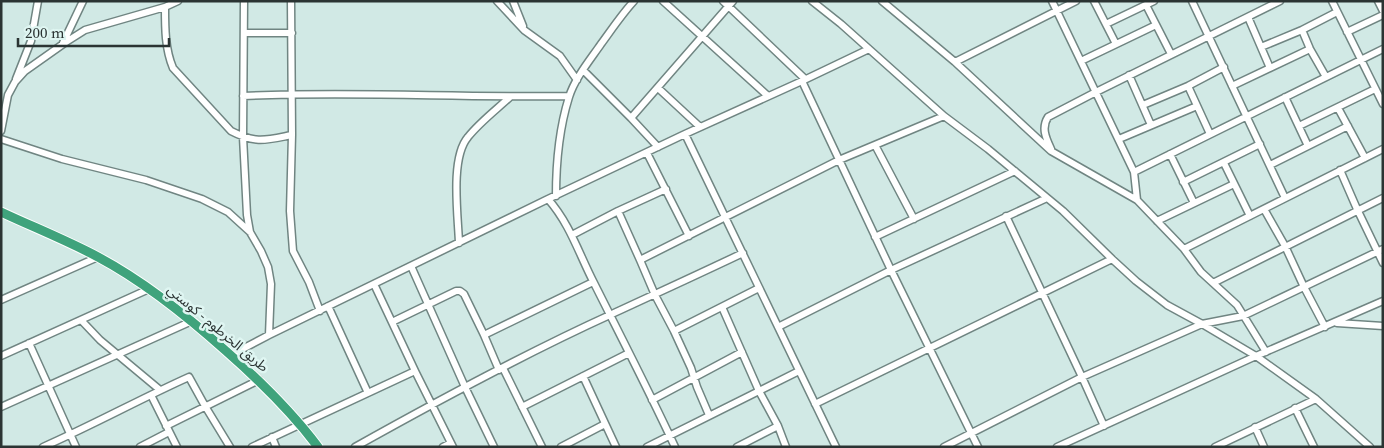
<svg xmlns="http://www.w3.org/2000/svg" width="1384" height="448" font-family="'Source Serif 4','Noto Sans Arabic',serif">
<style>
.lines{fill:none;stroke-linecap:round;stroke-linejoin:round}
.minor-casing{stroke:#708582;stroke-width:9}
.highway-casing{stroke:#fff;stroke-width:11}
.minor{stroke:#fff;stroke-width:6}
.highway{stroke:#3fa37c;stroke-width:9}
.labels{text-anchor:middle;stroke-width:5;stroke-linejoin:round;paint-order:stroke}
.street-label{font-size:14px;fill:#2b3433;stroke:#dff6f2}
</style>
<rect width="100%" height="100%" fill="#d1e9e5"/>
<g class="lines">
<g class="minor-casing">
<path id="minor" d="M244,1l-1,136 4,78 3,17
M291,1l1,134 -2,76 3,40 16,31 11,29
M497,1l27,29 36,26 17,24
M513,1l10,25
M663,1l105,95
M723,1l82,78
M812,1l29,23 103,92 44,33 75,62 49,48 24,22 31,24 35,19 54,32 60,43 54,48
M882,1l73,61 96,89 86,49
M1052,1l82,171
M1094,1l22,43
M1192,1l93,197
M1332,1l51,103
M1378,1l5,10
M1146,5l25,49
M165,7c0,21 0,42 8,61l58,63c25,13 35,9 61,4
M1248,17l22,51
M1106,24l48,-23
M1302,30l8,19 16,28
M1347,32l36,-17
M244,33h48
M63,43l20,-42
M1261,47l41,-17 35,-18
M1081,61l75,-36
M955,62l121,-61
M583,70l48,48 27,29
M1129,75l22,50
M16,79l15,-38 7,-40
M802,81l89,189 87,177
M1188,86l22,48
M1232,86l78,-37
M658,88l42,39
M243,96c109,-5 218,2 326,0
M1285,97l23,49
M1143,105l45,-19 36,-19
M1338,108l27,50
M631,118l102,-117
M1299,126l76,-37
M1,131l7,-36 7,-13 10,-11 41,-29 19,-12 80,-23 13,-6
M685,134l151,313
M1,139l61,20 84,21 56,19 26,13 22,20 11,19 7,16 3,17 -2,51
M1119,139l78,-33
M875,145l39,74
M1051,149c-5,-11 -10,-21 -3,-32l48,-25 184,-91
M647,153l42,83
M1170,154l24,49
M1224,163l26,53
M1270,165l78,-39
M1340,170l17,39 26,54
M1183,182l77,-38
M556,196c0,-33 3,-67 13,-99 6,-19 21,-37 32,-53 11,-15 21,-30 33,-43
M548,199l137,-65 117,-53 67,-32
M1264,209l21,37 19,41 21,40
M618,211l22,49 15,35 19,36 17,37 6,19 12,28
M1006,216l76,161 22,49
M1157,221l77,-37
M572,235l46,-24 48,-22
M875,237l140,-66
M459,243c-1,-28 -9,-85 9,-106 12,-15 28,-27 42,-40
M1184,249l199,-100
M640,260l199,-100 105,-44
M411,266l54,121 29,60
M1213,283l170,-85
M374,284l41,87 38,76
M1,300l97,-43
M328,306l40,87
M722,307l37,84 19,35 8,21
M81,320l19,20 60,50
M392,322l64,-31h4l4,3 20,41 15,35
M1337,323l46,3
M778,327l113,-57 156,-72
M674,331l85,-43
M484,335l109,-53
M29,343l47,104
M1266,352l-29,-47 -36,-33 -17,-23 -47,-49 -3,-28 249,-123
M231,355l38,-20 279,-136c22,25 31,55 46,84 27,54 55,108 81,164
M1,356l148,-67
M503,368l39,79
M583,376l33,71
M151,395l26,52
M652,400l90,-48
M815,404l297,-145
M1,407l191,-86
M522,407l107,-54
M1295,408l19,39
M166,426l93,-46
M1255,427l9,20
M272,437l4,10
M43,447c50,-22 97,-48 146,-70l16,29 25,41
M140,447l29,-15
M252,447l163,-76
M355,447c84,-47 169,-93 257,-133 43,-20 87,-40 131,-61
M443,447l8,-4
M561,447l44,-23
M647,447l152,-76
M737,447l41,-21
M944,447l138,-70 120,-53 41,-8 140,-67
M1057,447l199,-91 127,-55
M1215,447l101,-48"/>
</g>
<g class="highway-casing">
<path id="highway" d="M1,212c32,15 65,28 97,45 47,25 88,58 128,94 33,29 65,60 92,96"/>
</g>
<use href="#minor" class="minor"/>
<use href="#highway" class="highway"/>
</g>
<g class="labels">
<g class="street-label">
<text transform="translate(218 328) rotate(40)" y="5">طريق الخرطوم - كوستي</text>
</g>
</g>
<rect width="1384" height="448" fill="none" stroke="#2b3433" stroke-width="5"/>
<path d="M18 38v8h151v-8" fill="none" stroke="#2b3433" stroke-width="2.5"/>
<text x="25" y="38" font-size="15" fill="#2b3433" stroke="#dff6f2" stroke-width="4" paint-order="stroke">200 m</text>
</svg>
